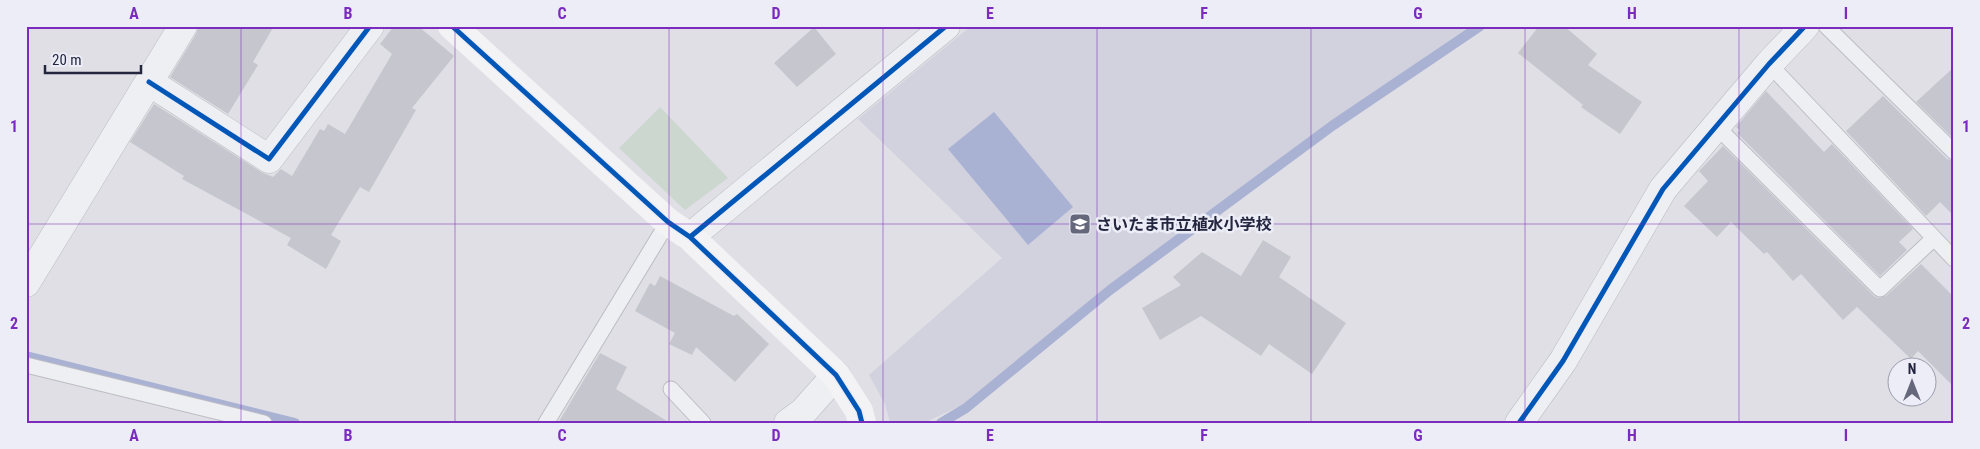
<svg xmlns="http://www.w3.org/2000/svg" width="1980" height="449" font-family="'Roboto Condensed','Noto Sans JP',sans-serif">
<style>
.built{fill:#d2d2de}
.green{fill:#ccd8cf}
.water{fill:#aab2d4}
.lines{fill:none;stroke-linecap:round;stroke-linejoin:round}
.stream{stroke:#aab2d4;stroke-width:10}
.building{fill:#c6c7ce}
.lane-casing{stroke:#bcbcc3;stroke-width:17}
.street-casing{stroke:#bcbcc3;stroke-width:29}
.lane{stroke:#eeeff2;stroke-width:15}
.street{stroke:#eeeff2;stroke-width:28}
.secondary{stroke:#f3f3f5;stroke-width:28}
.cycleway-casing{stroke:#ecedf6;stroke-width:8}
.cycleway{stroke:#0057b8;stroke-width:5}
.grid{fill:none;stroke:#7b2cbf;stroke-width:1;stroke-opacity:0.55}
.labels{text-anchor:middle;stroke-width:5;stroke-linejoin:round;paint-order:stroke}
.poi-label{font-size:16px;font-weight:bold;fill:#242640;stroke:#ecedf6;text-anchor:start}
.neatline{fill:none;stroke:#7b2cbf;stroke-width:2}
.grid-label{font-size:16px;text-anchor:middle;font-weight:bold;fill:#7b2cbf}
</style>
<rect width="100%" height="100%" fill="#dfdfe5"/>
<path class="built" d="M971,26h499l-150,103 -82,61 -119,90 -153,123 -42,20h-34l-5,-19 -16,-29 133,-117 -144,-139z"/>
<path class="green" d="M660,107l68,71 -43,32 -66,-62z"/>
<path class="water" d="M994,112l79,95 -45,38 -80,-96z"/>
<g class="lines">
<path class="stream" d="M26,356l269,67
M941,423l25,-15 144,-118 222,-164 148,-100"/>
</g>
<path class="building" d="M199,26h75l-21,36 5,3 -30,49 -58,-37 26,-43z
M394,26h24l36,30 -42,52 4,2 -47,82 -9,-5 -29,48 10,6 -15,28 -39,-24 4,-7 -109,-59 2,-3 -54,-34 24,-38 107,68 12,5 8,-8 11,7 28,-47 4,2 4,-7 17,10 47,-80 -12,-10z
M1539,26h25l33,28 -9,11 54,37 -22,32 -39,-27 2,-2 -65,-52z
M814,27l22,27 -39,33 -23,-24z
M1954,67v72l-38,-37z
M1766,91l58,61 8,-8 81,85 -14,13 8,8 -27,26 -143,-143 3,-3 -4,-3z
M1883,96l64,63 7,2v55l-14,-14 -14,14 -80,-85z
M1723,146l151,150 4,2 8,-2 35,-32 33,33v90l-36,-36 -7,8 -54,-52 -14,13 -42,-46 -8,7 -26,-29 -3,2 -33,-32 -14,15 -33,-31 24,-25 -9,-10z
M1263,240l28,17 -12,20 67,46 -34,51 -43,-30 -8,12 -60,-40 -41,24 -18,-32 39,-23 -8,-8 29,-25 39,24z
M660,276l74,40 3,-2 32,30 -34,38 -39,-35 -4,8 -23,-11 6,-11 -40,-22 15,-28 5,3z
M600,353l27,14 -11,22 54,34h-112z"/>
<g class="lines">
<g class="lane-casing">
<path id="lane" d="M1826,26l128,126
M1769,64l185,195
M1716,126l164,163 54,-51
M26,365l238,58
M671,389l32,34
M546,423l122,-201"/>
</g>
<g class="street-casing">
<path id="street" d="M149,82l120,77 101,-133
M690,237l256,-211
M26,283l157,-257
M788,423l15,-11 33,-37
M1519,423l44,-62 100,-172 106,-125 36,-38"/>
</g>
<use href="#lane" class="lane"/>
<use href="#street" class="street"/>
<path class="secondary" d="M452,26l216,196 22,15 146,138 23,36 3,12"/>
<g class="cycleway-casing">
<path id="cycleway" d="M452,26l216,196 22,15 146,138 23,36 3,12
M149,82l120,77 101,-133
M690,237l256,-211
M1519,423l44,-62 100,-172 106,-125 36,-38"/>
</g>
<use href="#cycleway" class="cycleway"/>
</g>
<path class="grid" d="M241,26v397M455,26v397M669,26v397M883,26v397M1097,26v397M1311,26v397M1525,26v397M1739,26v397M26,224h1928"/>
<defs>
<g id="school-square" transform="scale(1.125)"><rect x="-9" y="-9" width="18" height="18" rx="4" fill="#65677a" stroke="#ecedf6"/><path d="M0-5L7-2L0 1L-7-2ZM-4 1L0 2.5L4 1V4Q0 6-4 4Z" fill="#fff"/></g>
</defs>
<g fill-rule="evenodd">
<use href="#school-square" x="1080" y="224"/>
</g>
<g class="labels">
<g class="poi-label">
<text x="1096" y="230">さいたま市立植水小学校</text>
</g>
</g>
<rect width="1980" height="449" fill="none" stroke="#ecedf6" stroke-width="55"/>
<g transform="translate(1912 382)"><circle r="24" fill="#ecedf6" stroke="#9c9dad"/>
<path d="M0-4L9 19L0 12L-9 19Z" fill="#65677a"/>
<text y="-8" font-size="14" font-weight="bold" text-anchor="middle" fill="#242640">N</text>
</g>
<path d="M45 65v8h96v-8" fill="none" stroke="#242640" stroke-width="2.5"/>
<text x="52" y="65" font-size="15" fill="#242640" stroke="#ecedf6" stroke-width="4" paint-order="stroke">20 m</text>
<rect x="28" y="28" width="1924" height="394" class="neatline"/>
<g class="grid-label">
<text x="134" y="19">A</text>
<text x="348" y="19">B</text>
<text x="562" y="19">C</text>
<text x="776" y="19">D</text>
<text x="990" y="19">E</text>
<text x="1204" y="19">F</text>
<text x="1418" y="19">G</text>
<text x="1632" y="19">H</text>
<text x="1846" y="19">I</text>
<text x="14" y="132">1</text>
<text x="1966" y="132">1</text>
<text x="14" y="329">2</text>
<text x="1966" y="329">2</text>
<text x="134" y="441">A</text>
<text x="348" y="441">B</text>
<text x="562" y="441">C</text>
<text x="776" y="441">D</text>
<text x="990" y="441">E</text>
<text x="1204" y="441">F</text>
<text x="1418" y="441">G</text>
<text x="1632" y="441">H</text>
<text x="1846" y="441">I</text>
</g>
</svg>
